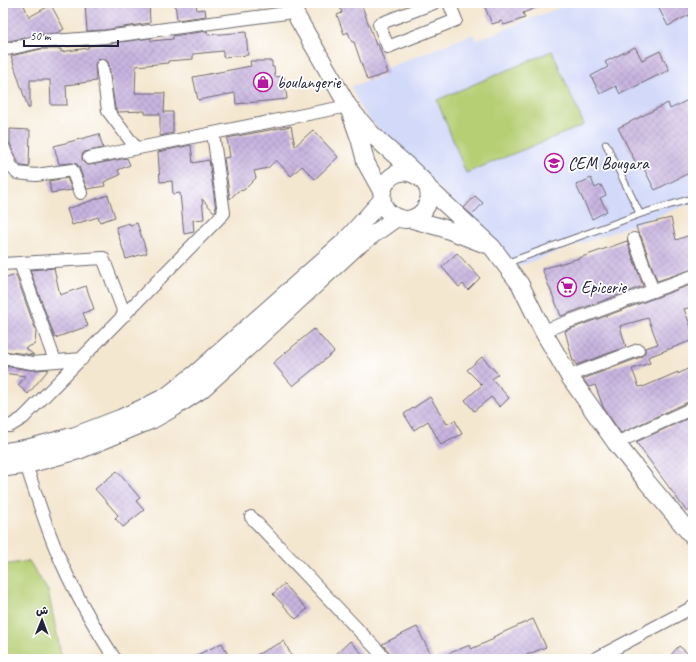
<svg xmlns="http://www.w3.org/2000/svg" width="696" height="662" font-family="Caveat,'Playpen Sans Arabic',sans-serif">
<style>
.built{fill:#d2d9f9}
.grass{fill:#b6cf75;stroke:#6c7858}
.building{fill:url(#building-cross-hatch)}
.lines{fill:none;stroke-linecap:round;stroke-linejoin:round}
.lane-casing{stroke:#6c676f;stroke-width:8}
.street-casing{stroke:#6c676f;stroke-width:14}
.secondary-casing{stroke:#6c676f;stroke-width:19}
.lane{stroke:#fff;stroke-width:6}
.street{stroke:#fff;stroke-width:12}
.secondary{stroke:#fff;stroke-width:17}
.labels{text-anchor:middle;stroke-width:3.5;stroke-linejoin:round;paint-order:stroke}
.poi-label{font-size:17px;fill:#22223b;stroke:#fff;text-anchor:start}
</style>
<defs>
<pattern id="building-cross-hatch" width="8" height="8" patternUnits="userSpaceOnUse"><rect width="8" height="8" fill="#c8b4df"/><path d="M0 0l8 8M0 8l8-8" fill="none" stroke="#ac9ac0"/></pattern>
</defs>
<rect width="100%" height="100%" fill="#fff"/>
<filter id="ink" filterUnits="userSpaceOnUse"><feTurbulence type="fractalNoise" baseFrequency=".025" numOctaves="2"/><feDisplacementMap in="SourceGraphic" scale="8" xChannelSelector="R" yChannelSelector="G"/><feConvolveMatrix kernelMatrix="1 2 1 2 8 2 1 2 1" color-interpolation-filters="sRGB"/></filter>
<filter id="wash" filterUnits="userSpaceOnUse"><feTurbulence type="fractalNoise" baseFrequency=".012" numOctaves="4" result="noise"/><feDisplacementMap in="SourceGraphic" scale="16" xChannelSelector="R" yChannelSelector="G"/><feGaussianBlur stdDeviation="0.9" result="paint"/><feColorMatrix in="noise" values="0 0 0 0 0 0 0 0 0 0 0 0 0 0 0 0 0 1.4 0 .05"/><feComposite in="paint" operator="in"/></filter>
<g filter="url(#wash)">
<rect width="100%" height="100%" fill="#f4e7d0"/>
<path class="built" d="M571,3h25l2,3 9,-3h86v200l-179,65 -66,-71 -78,-77 -10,-13 -9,-21 31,-9v-7l91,-36 4,6z"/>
<path class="grass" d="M552,51l32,74 -118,48 -29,-73z
M29,561l19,30 14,68h-59v-94z"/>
<g id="blocks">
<path class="building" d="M3,3h20l6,14 22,-12 13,24 -7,4 -18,2 -36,7z
M111,3h38l1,20 -46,7 -17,1 -2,-27z
M175,3h21l1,7 8,-1 1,7 -29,4z
M339,3h22l15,42 2,-1 10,29 -21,7 -13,-38h-2l-4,-10 -4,2 -7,-19 5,-2z
M491,3h54v1l-22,9 2,5 -21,7 -2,-4 -10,3 -8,-19z
M656,3h37v10l-25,13z
M207,31l1,4 38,-3 2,23 -25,2v-6l-30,3v5l-25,2v2l-32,3 -1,27h30l-1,19h9v21l-13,3v-22h-15v-3l-27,1 -3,-4 -6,-43 -1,-3 -3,-3h-4l-3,1 -3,4 1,17 -30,4 1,20h-16l-1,-25h-20v28h-2l-17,-52 30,-7h20v3l27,-4v-2l18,-2 45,-6v3l22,-2v-3z
M635,47l7,13 18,-9 9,19 -49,24 -4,-8 -16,8 -9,-18 17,-9 -3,-5z
M250,61h22v6h2l1,10 9,-1 3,23 -51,5 -1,-11 -37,7 -5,-23 58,-11z
M688,100l5,11v60l-38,19 -12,-23 -4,2 -21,-41 50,-25 2,6z
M291,126l4,20 18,-16 25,27 -23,22 -13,-13 -11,10 -15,-16 -8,8 -14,3 2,7 -12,12 -6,1 -8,8 -6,-41 6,-1 -3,-19z
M10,129l20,1 -1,37 -8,-1 -3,-4 -8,-19z
M99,134l4,14 -19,4 -2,3v4l2,4 3,2h3l37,-7 3,7 -12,5 2,5 -16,7 1,4 -18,3 -8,-22 -2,-3 -6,-1 -12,1 -5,-18z
M191,145l2,18 16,-3 7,50 -2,2 -12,-13 2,20 -11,1 1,12 -10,2 -4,-41 -7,1 -1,-13 -12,1 -2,-30z
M67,178l5,12 -21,3 -2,-12z
M591,178l4,10 6,-3 5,10 -6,3 7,13 -15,8 -16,-34z
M108,195l7,22 -15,5 -2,-5 -26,8 -5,-16z
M475,196l8,7 -11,12 -8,-7z
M671,218l5,22 17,-6v35l-36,12 -16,-45 -3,-3 -2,-7z
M129,223l1,2 7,-2 10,30 -21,6 -10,-32z
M627,241l16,45 -82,30 -19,-47 34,-10z
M457,253l23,25 -12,12 -5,-6 -4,3 -17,-20z
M54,268l6,27 26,-9 8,23 -11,4 5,13 -33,12 -25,-68z
M16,275l20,56 -1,13 -10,4 9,7 -31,-4v-72z
M693,284v23l-9,2 9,23v8l-45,17 2,6 -18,6 7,18 4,-1v1l35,-15v2l15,-8v35h-3l-69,32 -17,-24 -9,-24 -6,2 -6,-8 58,-22 3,-3 1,-2v-4l13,-4 -10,-26 -28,8 6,21 -50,18 -1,-4h-2l-8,-30z
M314,329l20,23 -41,34 -20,-23z
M482,357l16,17 -6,5 17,19 -9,9 -9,-10 -17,14 -9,-11 17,-15 -15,-15z
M3,366l28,4 18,-1 -21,25 -10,-9 8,-9 -23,-3z
M430,397l17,27 8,-4 7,14 -21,11 -13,-24 -14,9 -10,-16z
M693,416v91l-6,5 -51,-70z
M117,471l23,27 -4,3 8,9 -21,17 -8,-9 3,-3 -23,-26z
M284,584l23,25 -11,10 -23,-25z
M533,619l13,28 -29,12h-82l35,-14 1,4 23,-10 -1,-2z
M417,627l16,32h-40l-2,-5 -9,-10z
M284,641l9,18h-45z
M350,641l17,18h-36z
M222,643l8,16h-41z
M679,646l14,12v1h-26z"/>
</g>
</g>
<g filter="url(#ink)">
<use href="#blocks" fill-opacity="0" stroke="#6c676f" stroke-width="1"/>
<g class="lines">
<g class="lane-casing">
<path id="lane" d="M606,144l34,70
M507,263l133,-49 53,-16"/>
</g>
<g class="street-casing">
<path id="street" d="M434,3l-55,21 9,23 68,-27 -7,-17
M3,50l37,-8 65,-5 189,-25
M102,66l6,45 28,37
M3,146l8,20 6,7 19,2 36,-5 9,23
M89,158l259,-52
M634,239l19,52
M20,263l35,98
M3,264l100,-6 22,57
M543,331l150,-55
M3,358l29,5 50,-4
M569,376l69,-26
M3,426h7l13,-8 201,-205 -11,-80
M616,443l77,-35
M26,465c10,29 19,59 31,87 15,37 36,73 58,107
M251,517l135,142
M595,659l98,-52"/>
</g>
<g class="secondary-casing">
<path id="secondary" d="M289,3l59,103 12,34 6,23 16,29
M348,106c9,11 18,23 28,32 14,14 30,25 43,39 3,2 6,6 8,9 6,13 -2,28 -14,32 -7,3 -14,1 -21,-3 -19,-12 -9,-44 14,-43 5,1 10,3 14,6
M427,187l65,60 28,37 23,47 26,45 47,67 31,39 46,55
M411,219l32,9 42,16
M3,452l25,-4 46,-12 47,-18 24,-11 22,-11 28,-22 150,-133 37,-41
M3,468l23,-3 54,-15 72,-30 23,-13 26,-17 30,-27 126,-117 39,-28"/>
</g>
<use href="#lane" class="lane"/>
<use href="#street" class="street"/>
<use href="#secondary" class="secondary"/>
</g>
</g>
<defs>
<g id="shop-ring" transform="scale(1)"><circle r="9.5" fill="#fff" stroke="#b5179e" stroke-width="1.5"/><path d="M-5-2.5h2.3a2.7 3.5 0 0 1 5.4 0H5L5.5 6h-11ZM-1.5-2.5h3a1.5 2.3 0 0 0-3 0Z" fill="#b5179e"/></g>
<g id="school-ring" transform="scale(1)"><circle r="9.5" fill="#fff" stroke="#b5179e" stroke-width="1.5"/><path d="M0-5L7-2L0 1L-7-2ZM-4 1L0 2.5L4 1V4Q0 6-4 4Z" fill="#b5179e"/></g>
<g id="supermarket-ring" transform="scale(1)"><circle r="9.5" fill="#fff" stroke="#b5179e" stroke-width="1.5"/><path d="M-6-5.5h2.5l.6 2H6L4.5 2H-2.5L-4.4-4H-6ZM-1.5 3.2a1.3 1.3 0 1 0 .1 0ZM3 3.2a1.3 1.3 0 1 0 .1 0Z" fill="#b5179e"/></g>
</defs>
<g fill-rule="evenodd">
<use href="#shop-ring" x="263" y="82"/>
<use href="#school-ring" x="554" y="163"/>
<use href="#supermarket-ring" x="567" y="287"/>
</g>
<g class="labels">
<g class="poi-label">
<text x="277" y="88">boulangerie</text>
<text x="568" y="169">CEM Bougara</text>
<text x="581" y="293">Epicerie</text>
</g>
</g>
<rect width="696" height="662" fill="none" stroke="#fff" stroke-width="16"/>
<g transform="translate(42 620) rotate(1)" stroke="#ffffff" stroke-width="3" paint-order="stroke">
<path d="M0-3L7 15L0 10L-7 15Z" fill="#22223b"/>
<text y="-6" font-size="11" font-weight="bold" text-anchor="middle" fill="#22223b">ش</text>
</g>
<path d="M24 40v6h94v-6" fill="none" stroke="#22223b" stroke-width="2"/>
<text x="30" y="40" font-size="12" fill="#22223b" stroke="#ffffff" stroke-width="3" paint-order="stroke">50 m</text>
</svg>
